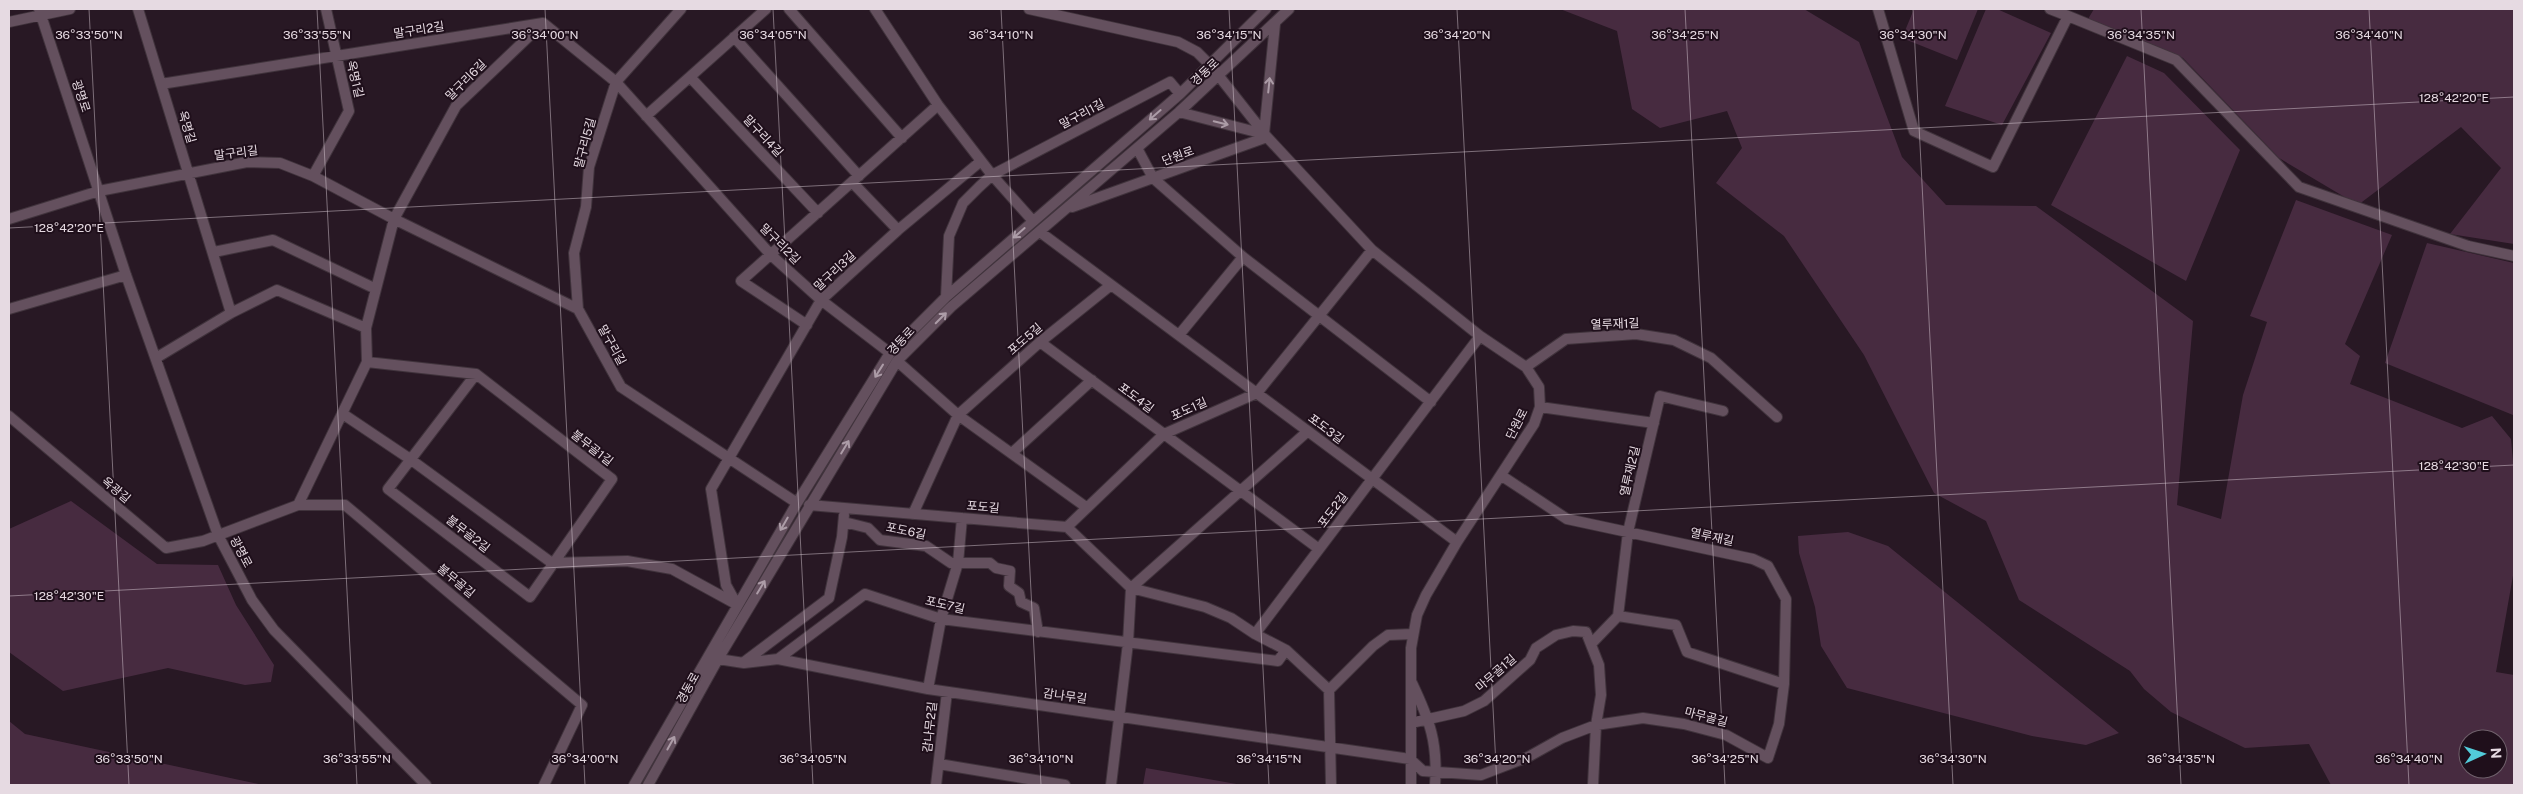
<svg xmlns="http://www.w3.org/2000/svg" width="2523" height="794" font-family="'Public Sans','Noto Sans KR',sans-serif">
<style>
.green{fill:#472b40;fill-rule:evenodd}
.lines{fill:none;stroke-linecap:round;stroke-linejoin:round}
.minor-casing{stroke:#40333c;stroke-width:12}
.minor{stroke:#64505e;stroke-width:10}
.oneway{stroke:#ac9ca7}
.ticks{fill:none;stroke:#e6dae2;stroke-width:1;stroke-opacity:0.45}
.labels{text-anchor:middle;stroke-width:4;stroke-linejoin:round;paint-order:stroke}
.street-label{font-size:12px;fill:#e6dae2;stroke:#1f0f1b}
.ticks-label{font-size:12px;text-anchor:middle;fill:#e6dae2;stroke:#1f0f1b;stroke-width:4;stroke-linejoin:round;paint-order:stroke}
</style>
<rect width="100%" height="100%" fill="#281824"/>
<path class="green" d="M1560,9h244l55,33 43,115 44,48 90,1 157,115 -16,184 44,14 22,-124 24,-73 -17,-6 46,-116 96,35 -47,109 15,12 -10,28 112,44 30,-12 19,23 3,33v98l-18,102 18,3v110h-183l-22,-41 -64,4 -74,-36 -27,-23 -14,-18 -111,-71 -33,-79 -52,-28 -70,-138 -80,-119 -68,-53 26,-35 -15,-37 -67,17 -28,-19 -15,-78zM2468,739h30v30h-30z
M1914,9h64l-21,51 -55,-22z
M1986,9h11l54,24 -49,92 -57,-19z
M2094,9h420v235l-64,-10 51,-66 -40,-41 -103,78 -79,-47 -96,-100 -95,-39z
M2127,56l37,17 76,77 -54,131 -135,-76z
M2427,243l87,20 -1,152 -128,-52z
M71,501l86,63 61,1 18,40 38,60 -3,17 -26,3 -77,-17 -105,23 -54,-39v-123z
M1848,532l40,14 231,187 -33,12 -54,-9 -185,-48 -26,-42 -6,-39 -16,-54 -1,-17z
M9,721l16,13 238,51h-254z
M1146,768l96,17h-99z"/>
<g class="lines">
<g class="minor-casing">
<path id="minor" d="M39,9l87,266 92,260 34,65 22,30 152,155
M138,9l93,304
M789,9l113,129
M875,9l63,96 54,70 41,46
M1029,9l149,33 19,10 14,14 56,71 105,113 108,86 46,31 13,20 1,20 -6,17 -77,118 -31,53 -9,20 -6,33v137
M1878,9l36,122 79,36 75,-151 -18,-7
M2068,16l108,44 123,127 169,59 46,10
M9,22l61,-13
M734,37l125,139
M690,77l128,136
M161,84l382,-61 73,59 155,173 50,45 69,53
M1179,112l85,22 11,-110
M646,116l120,-107
M1137,148l16,30 90,79 188,145
M313,176l36,-65 -23,-102
M852,182l46,48
M1072,207l195,-70
M9,219l90,-28 148,-29 33,1 33,13 81,43 184,90 43,78 176,116
M1040,232l417,310
M214,252l59,-12 103,49
M946,297l3,-61 14,-33 16,-16 13,-12 178,-93 10,12
M9,309l117,-34
M578,309l-4,-56 12,-46 3,-40 27,-85 65,-73
M807,325l-66,-44 197,-176
M1179,335l64,-78
M1040,342l279,207
M156,358l75,-45 46,-23 89,38
M897,361l61,54 128,92
M367,362l109,12 136,105 -82,118 -142,-108 88,-115
M1526,367l40,-28 70,-5 38,6 37,18 66,59
M1540,407l114,16
M343,414l67,45 142,104 75,-2 45,8 64,35
M9,416l157,132 37,-7 95,-36h47l237,200 -38,80
M1012,453l80,-73
M298,505l69,-143 -1,-34 28,-109 62,-113 87,-83
M809,505l258,22 64,61 74,19 26,11 24,16 31,16 43,40 2,95
M913,514l45,-99 82,-73 71,-57
M844,522l24,6 12,12 46,6 25,17h39l6,5 14,3 -1,15 10,7 2,9 13,6 4,24
M1067,527l97,-93 93,-41 115,-143
M737,605l-11,-20 -15,-96 110,-189 77,-70 83,-69
M1618,616l10,-84 32,-136 63,15
M1618,616l58,9 11,27 97,32
M1255,634l225,-298
M1591,644l27,-28
M718,659l26,4 34,-4 150,30 482,70 13,12 58,4 47,-18 34,-19 34,-13 47,-7 41,6 42,11 42,23 11,-34 5,-40 2,-85 -18,-33 -15,-7 -186,-40 -65,-43
M778,659l87,-65 76,25 337,42 8,-11
M744,662l85,-64 13,-61 2,-22
M1412,683c18,38 26,60 23,102
M928,689l13,-70 17,-56 4,-45
M1329,690l44,-44 15,-11 24,-1
M1411,723l53,-12 20,-10 46,-41 6,-12 20,-13 17,-4 13,1 13,33 2,30 -5,30 -3,60
M939,764l126,21
M634,785l163,-282 93,-150 56,-56 234,-203 86,-85
M648,785l70,-126 179,-298 54,-54 228,-195 110,-103
M936,785l11,-93
M1111,785l17,-142 3,-55 177,-157"/>
</g>
<use href="#minor" class="minor"/>
</g>
<defs><path id="oneway-shaft" d="M-6 0H5M1.5-3L5.5 0L1.5 3" fill="none" stroke-width="1.6" stroke-linecap="round" stroke-linejoin="round" transform="scale(1.25)"/></defs>
<g class="oneway">
<use href="#oneway-shaft" transform="translate(1269 85) rotate(-84)"/>
<use href="#oneway-shaft" transform="translate(1155 115) rotate(139)"/>
<use href="#oneway-shaft" transform="translate(1221 123) rotate(14)"/>
<use href="#oneway-shaft" transform="translate(1019 233) rotate(139)"/>
<use href="#oneway-shaft" transform="translate(941 318) rotate(-45)"/>
<use href="#oneway-shaft" transform="translate(879 371) rotate(122)"/>
<use href="#oneway-shaft" transform="translate(845 447) rotate(-59)"/>
<use href="#oneway-shaft" transform="translate(784 524) rotate(120)"/>
<use href="#oneway-shaft" transform="translate(761 587) rotate(-59)"/>
<use href="#oneway-shaft" transform="translate(671 743) rotate(-61)"/>
</g>
<path class="ticks" d="M89,9l40,776M317,9l40,776M545,9l40,776M773,9l40,776M1001,9l40,776M1229,9l40,776M1457,9l40,776M1685,9l40,776M1913,9l40,776M2141,9l40,776M2369,9l40,776M9,228l2505,-131M9,596l2505,-131"/>
<g class="labels">
<g class="street-label">
<text transform="translate(419 30) rotate(-9)" y="4">말구리2길</text>
<text transform="translate(1205 72) rotate(-43)" y="4">경동로</text>
<text transform="translate(355 79) rotate(77)" y="4">옥명1길</text>
<text transform="translate(466 80) rotate(-45)" y="4">말구리6길</text>
<text transform="translate(81 96) rotate(72)" y="4">광명로</text>
<text transform="translate(1082 114) rotate(-28)" y="4">말구리1길</text>
<text transform="translate(187 127) rotate(73)" y="4">옥명길</text>
<text transform="translate(763 136) rotate(47)" y="4">말구리4길</text>
<text transform="translate(585 143) rotate(-75)" y="4">말구리5길</text>
<text transform="translate(236 153) rotate(-7)" y="4">말구리길</text>
<text transform="translate(1178 156) rotate(-20)" y="4">단원로</text>
<text transform="translate(780 244) rotate(45)" y="4">말구리2길</text>
<text transform="translate(835 271) rotate(-43)" y="4">말구리3길</text>
<text transform="translate(1615 324) rotate(-2)" y="4">열루재1길</text>
<text transform="translate(1025 339) rotate(-41)" y="4">포도5길</text>
<text transform="translate(901 341) rotate(-47)" y="4">경동로</text>
<text transform="translate(612 345) rotate(61)" y="4">말구리길</text>
<text transform="translate(1136 398) rotate(37)" y="4">포도4길</text>
<text transform="translate(1189 409) rotate(-24)" y="4">포도1길</text>
<text transform="translate(1517 424) rotate(-63)" y="4">단원로</text>
<text transform="translate(1326 429) rotate(37)" y="4">포도3길</text>
<text transform="translate(592 448) rotate(38)" y="4">불무골1길</text>
<text transform="translate(1630 471) rotate(-77)" y="4">열루재2길</text>
<text transform="translate(116 490) rotate(40)" y="4">옥광길</text>
<text transform="translate(983 507) rotate(5)" y="4">포도길</text>
<text transform="translate(1333 510) rotate(-53)" y="4">포도2길</text>
<text transform="translate(906 531) rotate(12)" y="4">포도6길</text>
<text transform="translate(468 534) rotate(38)" y="4">불무골2길</text>
<text transform="translate(1712 537) rotate(12)" y="4">열루재길</text>
<text transform="translate(241 552) rotate(62)" y="4">광명로</text>
<text transform="translate(456 581) rotate(40)" y="4">불무골길</text>
<text transform="translate(945 605) rotate(13)" y="4">포도7길</text>
<text transform="translate(1496 673) rotate(-41)" y="4">마무골1길</text>
<text transform="translate(688 688) rotate(-61)" y="4">경동로</text>
<text transform="translate(1065 696) rotate(8)" y="4">감나무길</text>
<text transform="translate(1706 717) rotate(15)" y="4">마무골길</text>
<text transform="translate(930 727) rotate(-84)" y="4">감나무2길</text>
</g>
</g>
<g class="ticks-label">
<text x="89" y="39">36°33'50"N</text>
<text x="317" y="39">36°33'55"N</text>
<text x="545" y="39">36°34'00"N</text>
<text x="773" y="39">36°34'05"N</text>
<text x="1001" y="39">36°34'10"N</text>
<text x="1229" y="39">36°34'15"N</text>
<text x="1457" y="39">36°34'20"N</text>
<text x="1685" y="39">36°34'25"N</text>
<text x="1913" y="39">36°34'30"N</text>
<text x="2141" y="39">36°34'35"N</text>
<text x="2369" y="39">36°34'40"N</text>
<text x="2454" y="102">128°42'20"E</text>
<text x="69" y="232">128°42'20"E</text>
<text x="2454" y="470">128°42'30"E</text>
<text x="69" y="600">128°42'30"E</text>
<text x="129" y="763">36°33'50"N</text>
<text x="357" y="763">36°33'55"N</text>
<text x="585" y="763">36°34'00"N</text>
<text x="813" y="763">36°34'05"N</text>
<text x="1041" y="763">36°34'10"N</text>
<text x="1269" y="763">36°34'15"N</text>
<text x="1497" y="763">36°34'20"N</text>
<text x="1725" y="763">36°34'25"N</text>
<text x="1953" y="763">36°34'30"N</text>
<text x="2181" y="763">36°34'35"N</text>
<text x="2409" y="763">36°34'40"N</text>
</g>
<rect width="2523" height="794" fill="none" stroke="#e6dae2" stroke-width="20"/>
<g transform="translate(2483 754) rotate(87)"><circle r="24" fill="#1f0f1b" stroke="#6f606b"/>
<path d="M0-4L9 19L0 12L-9 19Z" fill="#52cbd9"/>
<text y="-8" font-size="14" font-weight="bold" text-anchor="middle" fill="#e6dae2">N</text>
</g>
</svg>
